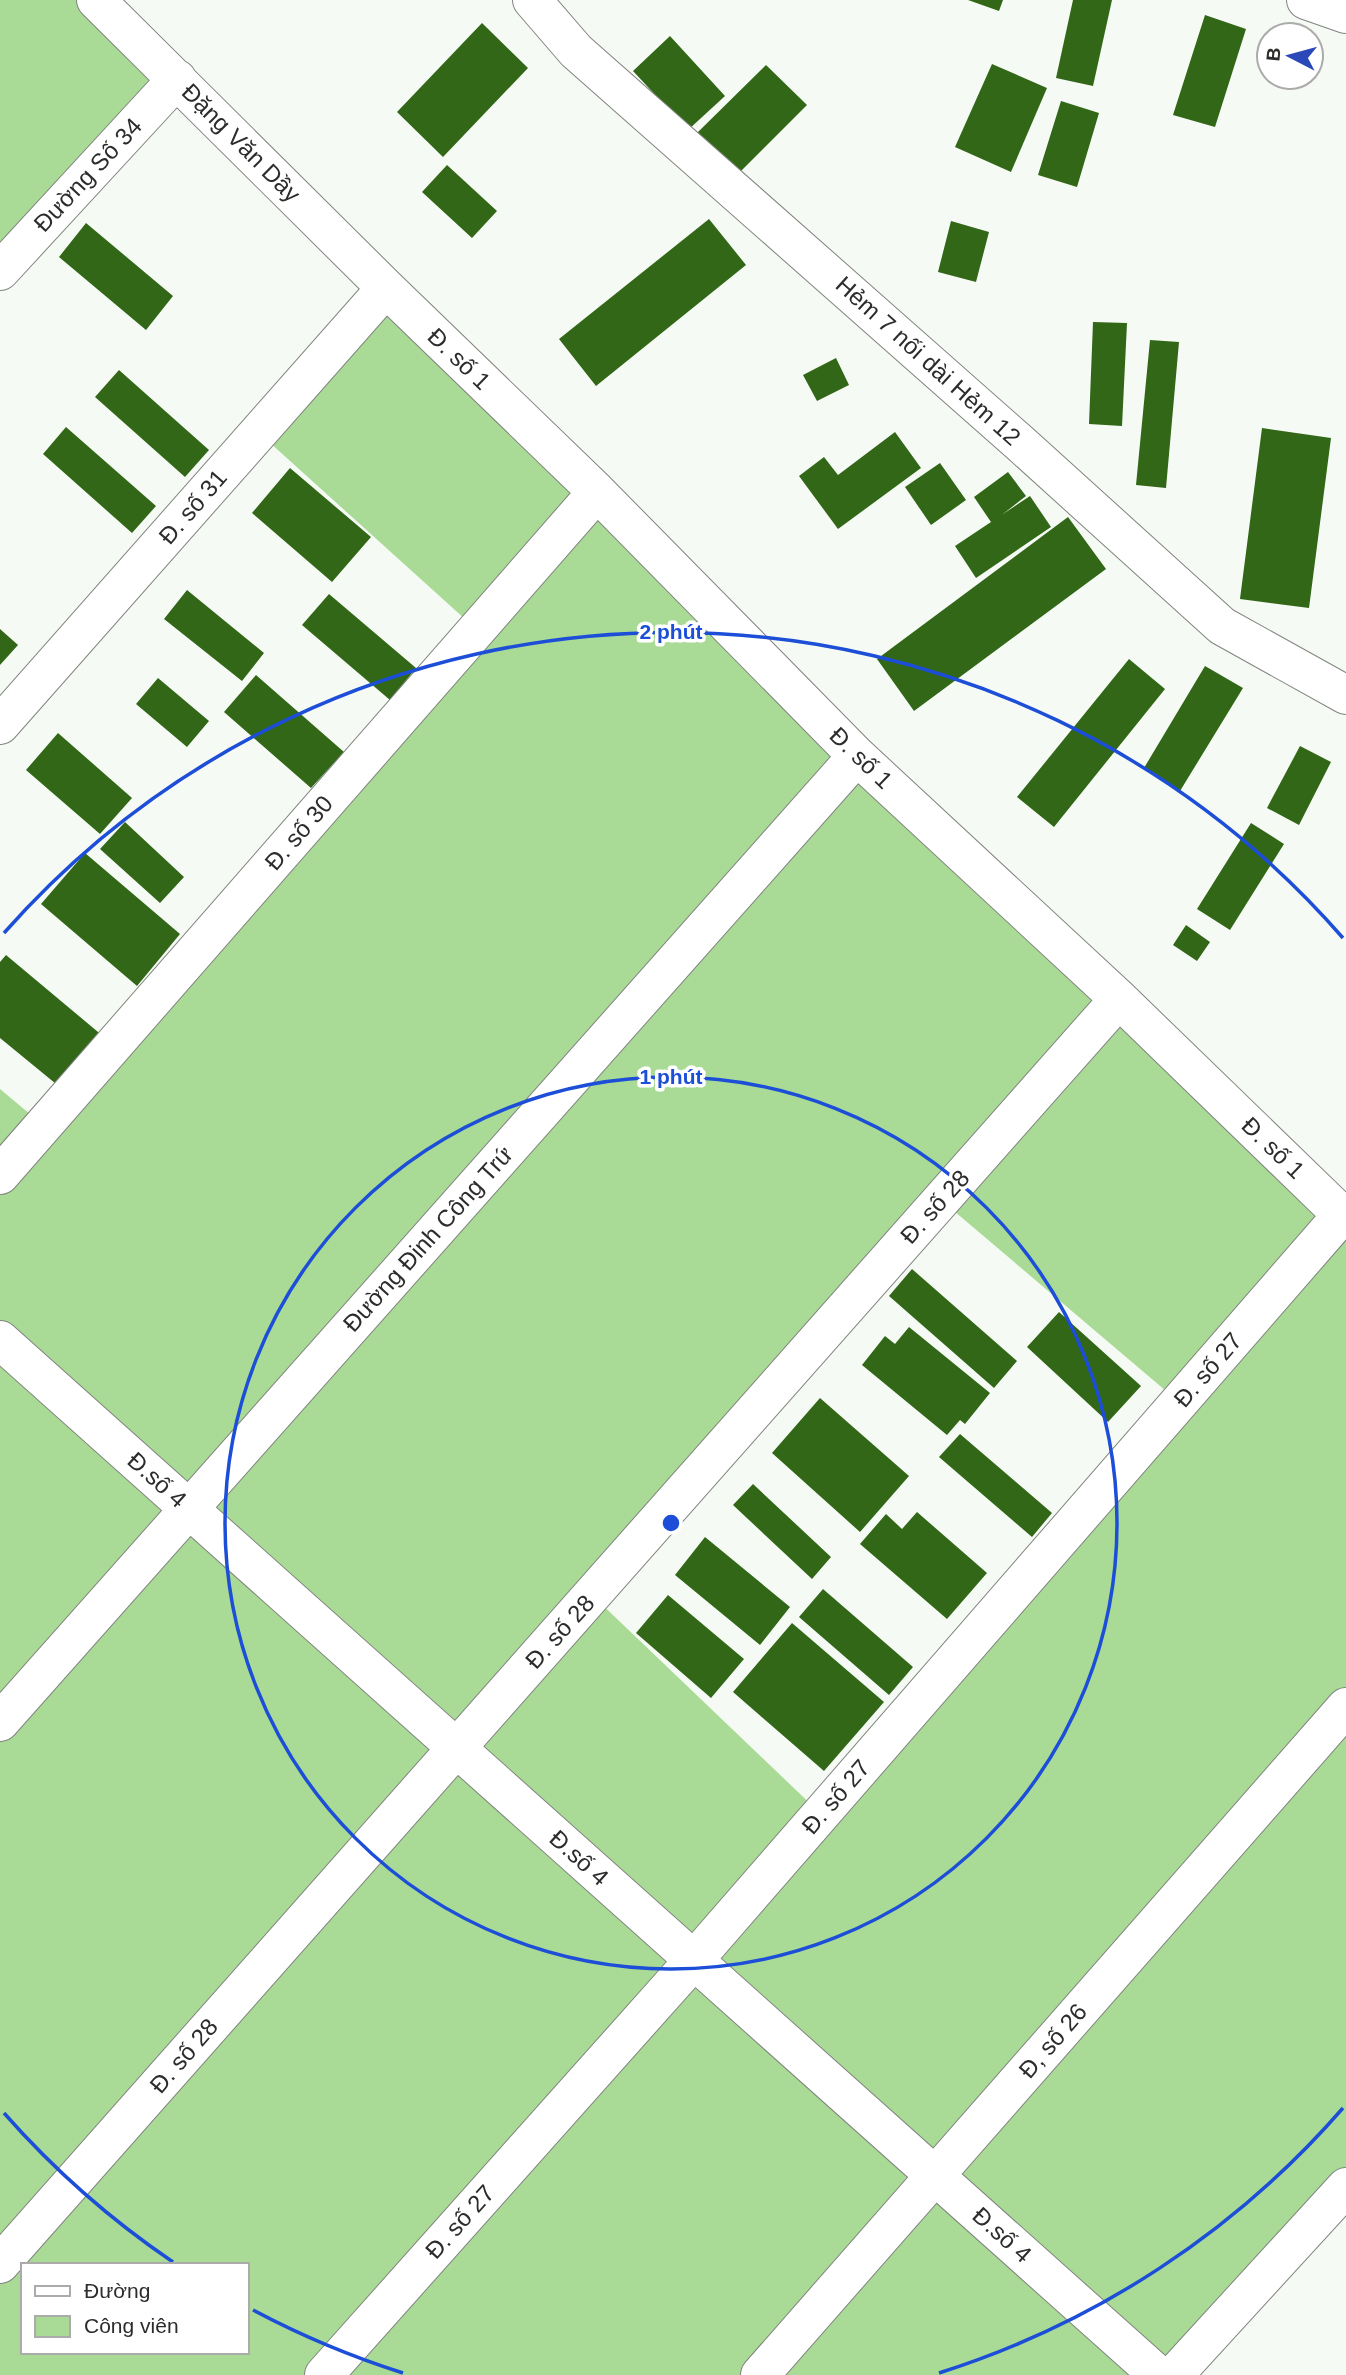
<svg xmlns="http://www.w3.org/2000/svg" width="1346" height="2375" font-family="Arial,sans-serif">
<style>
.green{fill:#a9db96;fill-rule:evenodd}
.building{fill:#316717}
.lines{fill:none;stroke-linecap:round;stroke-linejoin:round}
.minor-casing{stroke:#81847f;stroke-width:40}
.minor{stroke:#fff;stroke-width:38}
.ring{fill:none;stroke:#1d4ed8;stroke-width:3.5}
.labels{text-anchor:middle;stroke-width:7;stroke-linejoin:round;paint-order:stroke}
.street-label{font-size:24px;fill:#2c2d2b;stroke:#fff}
.centre{fill:#1d4ed8;stroke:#fff;stroke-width:3.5}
.ring-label{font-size:21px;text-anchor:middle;font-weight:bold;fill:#1d4ed8;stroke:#fff;stroke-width:7;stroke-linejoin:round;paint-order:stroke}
</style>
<rect width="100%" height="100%" fill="#f6faf4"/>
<path class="green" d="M0,0h96l81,79 -177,192z
M386,288l960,931v968l-172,188h-1174v-1286l43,36 433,-496 -218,-197zM941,1200l238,202 -358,412 -229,-219zM23,2265h224v87h-224z"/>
<path class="building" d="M968,0h35l-4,11z
M1073,0h39l-19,86 -37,-8z
M1205,15l41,14 -31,98 -42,-12z
M482,23l46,45 -85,89 -46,-45z
M670,36l55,60 -37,34 -55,-59z
M992,64l55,24 -36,84 -56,-25z
M766,65l41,40 -69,69 -41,-41z
M1061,101l38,12 -22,74 -39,-12z
M447,165l50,46 -25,27 -50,-46z
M709,219l37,46 -150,121 -37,-47z
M951,221l38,11 -13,50 -38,-10z
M86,223l87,73 -27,34 -87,-73z
M1093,322l34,1 -5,103 -33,-2z
M1150,340l29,2 -13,146 -30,-3z
M836,358l13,27 -32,16 -14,-26z
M119,370l90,80 -24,27 -90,-80z
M66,427l90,79 -24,27 -89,-79z
M1262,428l69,10 -22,170 -69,-9z
M895,432l26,36 -83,61 -39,-53 25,-19 14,18z
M940,463l26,37 -35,25 -26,-38z
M290,468l81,69 -39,45 -80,-69z
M1008,472l18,24 -23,18 27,-18 21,31 -75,51 -21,-32 36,-24 -17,-25z
M1068,517l38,52 -192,142 -37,-52z
M187,590l77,63 -22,28 -78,-62z
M329,594l87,74 -26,32 -88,-75z
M0,629l18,16 -18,20z
M1129,659l36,30 -111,138 -37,-30z
M1205,666l38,22 -63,103 -36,-23z
M256,675l88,77 -33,36 -87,-76z
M158,678l51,43 -22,26 -51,-43z
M58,733l74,65 -32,36 -74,-64z
M1300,746l31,16 -32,63 -32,-17z
M125,822l59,55 -24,26 -60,-54z
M1251,823l33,21 -54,86 -33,-21z
M85,853l95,81 -43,52 -96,-82z
M1186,925l24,17 -13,19 -24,-16z
M6,955l98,82 -43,51 -61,-50v-76z
M912,1269l105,92 -23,27 -105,-92z
M1059,1312l82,74 -33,36 -81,-75z
M909,1327l81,66 -25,31 -5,-4 -13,15 -85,-70 23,-29 10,8z
M820,1398l89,78 -49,56 -88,-79z
M960,1434l92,79 -20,24 -93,-80z
M753,1484l78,73 -19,22 -79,-74z
M917,1512l70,61 -40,46 -87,-75 26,-30 16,15z
M705,1537l85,70 -30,38 -85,-70z
M823,1589l90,78 -24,28 -90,-78z
M668,1595l76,64 -33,39 -75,-65z
M792,1623l92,79 -60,69 -91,-79z"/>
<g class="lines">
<g class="minor-casing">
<path id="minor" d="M96,0l290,288 211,204 260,264 262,243 227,220
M532,0l44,51 445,393 201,182 124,69
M1306,0l40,14
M0,271l177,-192
M0,725l386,-437
M0,1175l597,-683
M0,1340l1158,1035
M0,1722l857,-966
M0,2264l1119,-1265
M324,2375l370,-415 648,-745
M760,2375l586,-668
M1174,2375l172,-188"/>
</g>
<use href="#minor" class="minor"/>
</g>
<g class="ring">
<circle cx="671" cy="1523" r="446"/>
<path d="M1343 2108A891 891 0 0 1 939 2373M403 2373A891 891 0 0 1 253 2310M173 2262A891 891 0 0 1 4 2113M4 933A891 891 0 0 1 1343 938"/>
</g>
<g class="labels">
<g class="street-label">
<text transform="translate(241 143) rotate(45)" y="8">Đặng Văn Dầy</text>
<text transform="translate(88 175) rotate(-47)" y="8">Đường Số 34</text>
<text transform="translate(459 359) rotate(44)" y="8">Đ. số 1</text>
<text transform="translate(928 361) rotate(42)" y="8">Hẻm 7 nối dài Hẻm 12</text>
<text transform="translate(193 507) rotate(-49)" y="8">Đ. số 31</text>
<text transform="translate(861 758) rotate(44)" y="8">Đ. số 1</text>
<text transform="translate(299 833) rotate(-49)" y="8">Đ. số 30</text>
<text transform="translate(1273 1148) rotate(44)" y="8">Đ. số 1</text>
<text transform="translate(935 1207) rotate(-48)" y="8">Đ. số 28</text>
<text transform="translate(428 1239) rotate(-48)" y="8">Đường Đinh Công Trứ</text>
<text transform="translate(1208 1370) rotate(-49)" y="8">Đ. số 27</text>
<text transform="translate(157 1480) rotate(42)" y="8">Đ.số 4</text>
<text transform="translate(560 1632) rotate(-48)" y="8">Đ. số 28</text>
<text transform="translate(836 1797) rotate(-49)" y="8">Đ. số 27</text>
<text transform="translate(579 1858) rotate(42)" y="8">Đ.số 4</text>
<text transform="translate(1053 2041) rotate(-49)" y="8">Đ, số 26</text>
<text transform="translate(184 2056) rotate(-49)" y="8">Đ. số 28</text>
<text transform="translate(460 2222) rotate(-48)" y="8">Đ. số 27</text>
<text transform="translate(1002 2235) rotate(42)" y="8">Đ.số 4</text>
</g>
</g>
<circle cx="671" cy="1523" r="10" class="centre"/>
<g class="ring-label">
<text x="671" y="639">2 phút</text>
<text x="671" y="1084">1 phút</text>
</g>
<rect x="21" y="2263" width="228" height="91" fill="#ffffff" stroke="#ababaa" stroke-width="2"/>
<rect x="35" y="2286" width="35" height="10" fill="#ffffff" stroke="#ababaa" stroke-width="2"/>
<text x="84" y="2298" font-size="21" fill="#2c2d2b">Đường</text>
<rect x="35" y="2316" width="35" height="21" fill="#a9db96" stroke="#ababaa" stroke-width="2"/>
<text x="84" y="2333" font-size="21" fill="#2c2d2b">Công viên</text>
<g transform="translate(1290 56) rotate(276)"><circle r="33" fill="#ffffff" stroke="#ababaa" stroke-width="2"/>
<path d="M0-5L12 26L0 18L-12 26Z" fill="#2a48b8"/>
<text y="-10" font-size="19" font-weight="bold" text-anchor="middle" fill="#2c2d2b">B</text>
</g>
</svg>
